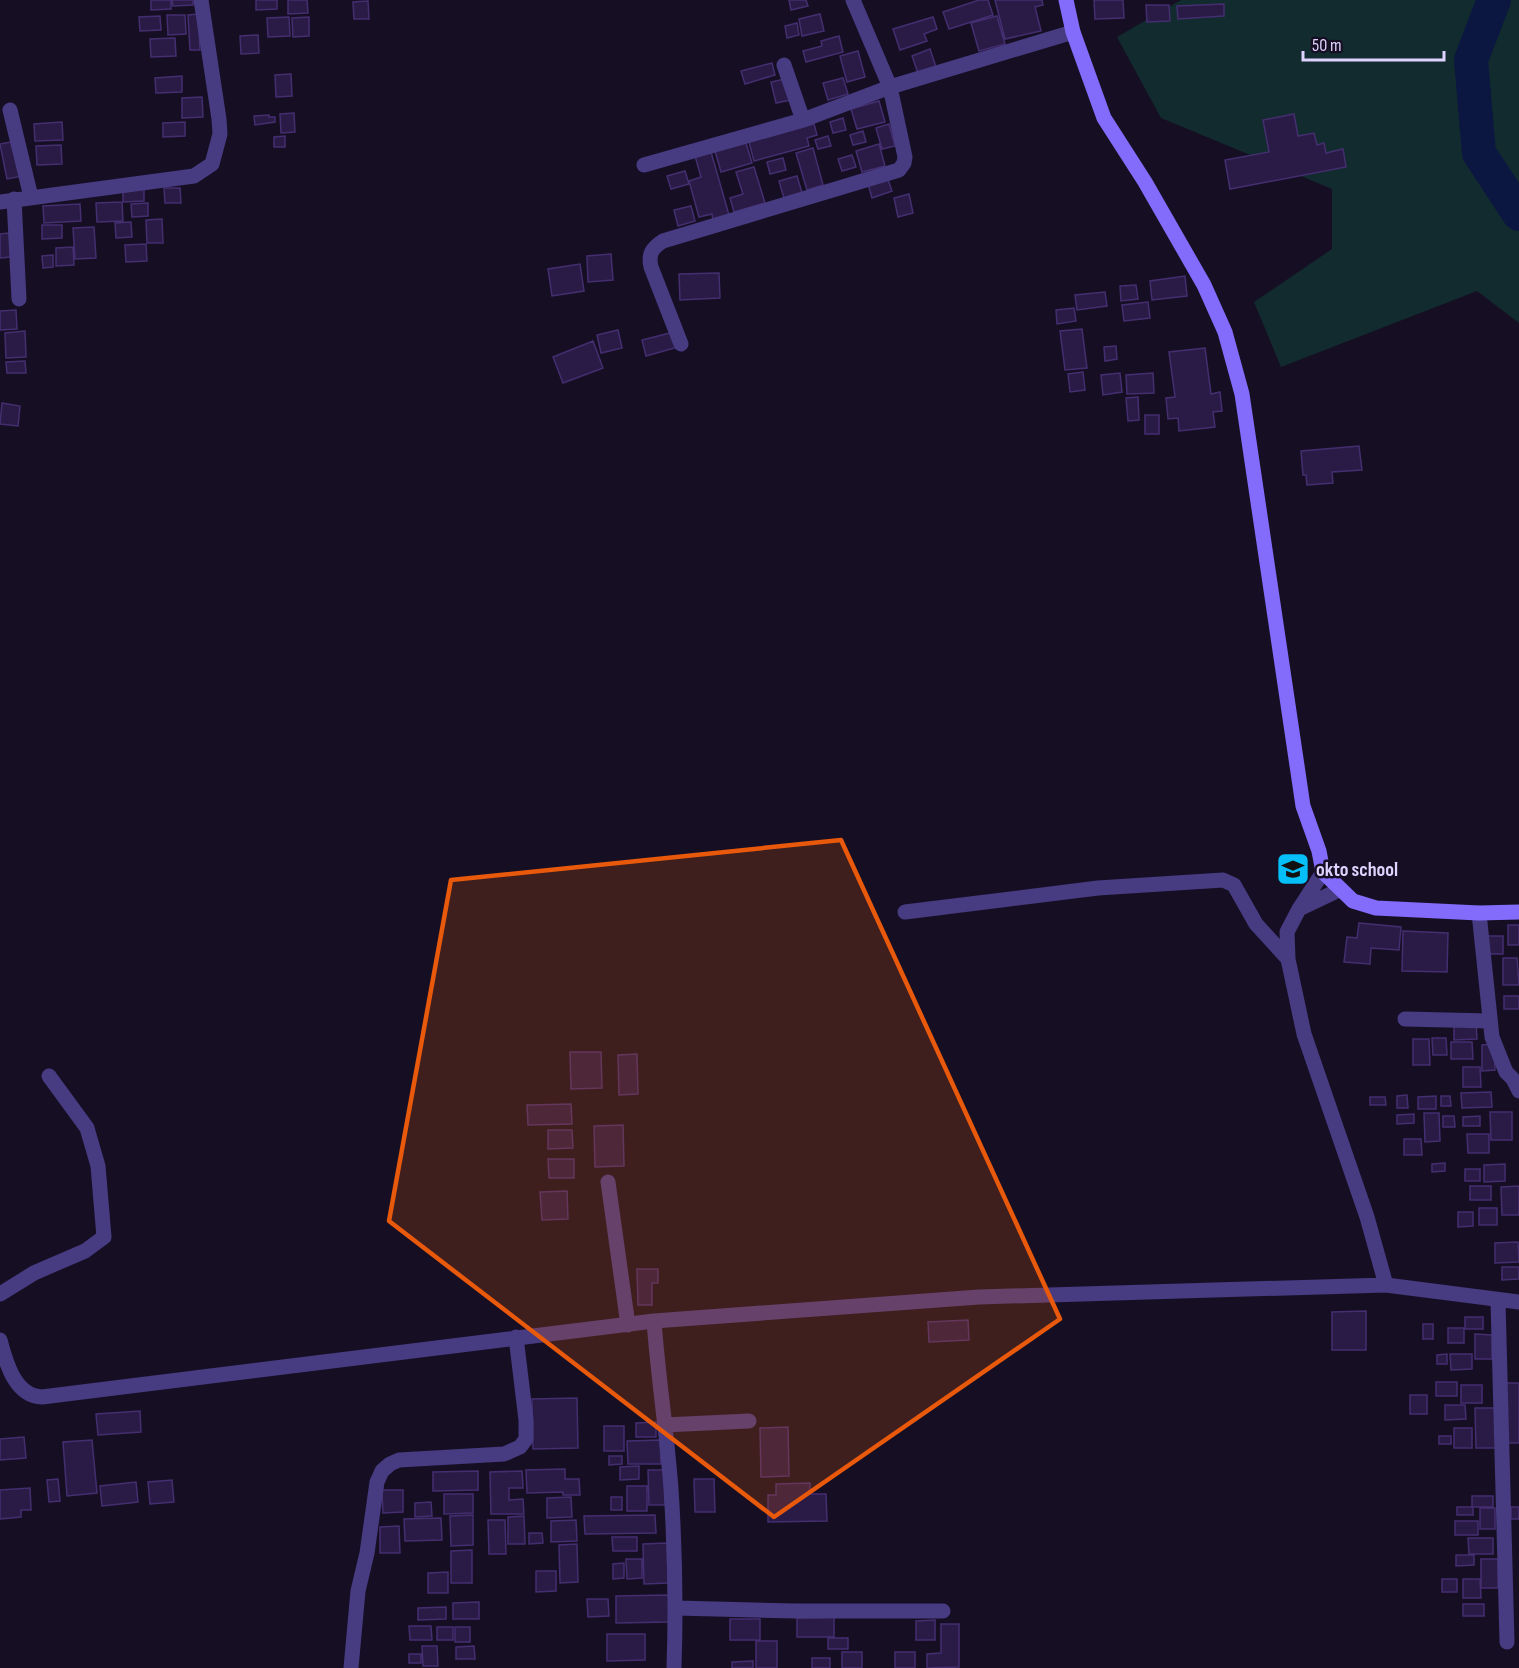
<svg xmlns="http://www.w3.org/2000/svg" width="1519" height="1668" font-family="'Sofia Sans Condensed',sans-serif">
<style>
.green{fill:#122b2e}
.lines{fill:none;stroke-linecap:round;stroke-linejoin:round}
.river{stroke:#0b1741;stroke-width:34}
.building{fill:#291b45;stroke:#442e70;stroke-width:1.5}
.minor{stroke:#473b82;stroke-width:15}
.secondary{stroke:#836cfc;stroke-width:15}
.marked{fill:#e8590c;fill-opacity:0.2;stroke:#e8590c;stroke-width:4.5;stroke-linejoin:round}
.labels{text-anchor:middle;stroke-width:5;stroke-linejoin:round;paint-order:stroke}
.poi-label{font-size:20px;font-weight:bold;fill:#ded3fe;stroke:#160f24;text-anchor:start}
</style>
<rect width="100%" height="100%" fill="#160f24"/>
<path class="green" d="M1181,0h338v323l-42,-32 -196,76 -27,-65 78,-53v-60l-171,-71 -44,-81z"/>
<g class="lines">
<path class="river" d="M1494,0l-23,60 8,93 40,61"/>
</g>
<path class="building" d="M151,0h20v9l-20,1z
M172,0h21v5l-20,1z
M256,0h21v9l-21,1z
M288,0h19l1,13 -20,1z
M789,0h17l2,6 -17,4z
M979,0h9l5,15 -44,14 -6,-17z
M995,0h47l1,5 -8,2 6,24 -36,8z
M1094,0h29l1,18 -29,1z
M368,1l1,18h-15l-1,-17z
M1224,4v12l-46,3 -1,-13z
M1146,5h23l1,16 -23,1z
M198,14l2,36h-10l-2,-35z
M820,14l4,17 -22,5 -3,-17z
M167,15h18l1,19 -18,1z
M160,16l1,14 -21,1 -1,-14z
M997,16l8,28 -26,7 -8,-28z
M289,17l1,19 -22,1 -1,-19z
M309,17v19l-16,1 -1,-19z
M933,17l4,12 -13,5 3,7 -27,9 -7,-21z
M797,23l2,12 -12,3 -2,-12z
M258,35l1,18 -18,1 -1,-18z
M839,36l4,16 -37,10 -3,-11 19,-5 -1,-5z
M175,38l1,18 -25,1 -1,-18z
M930,49l6,18 -18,6 -6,-17z
M858,51l7,26 -18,5 -7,-26z
M772,63l3,12 -30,9 -4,-13z
M291,74l1,22 -16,1 -1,-22z
M182,76v16l-26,1 -1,-15z
M843,78l5,16 -20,6 -5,-17z
M785,79l6,21 -15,3 -5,-21z
M202,97l1,20 -21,1v-20z
M879,101l6,21 -28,7 -6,-20z
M294,113l1,19 -14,1 -1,-19z
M1294,114l4,22 16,-3 3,12 7,-2 2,10 17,-4 3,18 -116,22 -5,-29 44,-8 -6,-32z
M269,115v2h6v5l-20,3 -1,-9z
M843,118l3,12 -13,3 -3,-11z
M62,122l1,18 -28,1 -1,-17z
M185,122v14l-22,1v-14z
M814,124l3,11 -10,3 2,8 -55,15 -5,-19z
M889,124l6,22 -13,3 -6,-21z
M863,131l3,11 -13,3 -3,-10z
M285,136v11h-11v-10z
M828,136l3,10 -13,3 -3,-9z
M16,141l7,35 -16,3 -7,-35z
M746,143l6,20 -31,9 -6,-21z
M879,144l6,22 -23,6 -6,-21z
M61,145l1,19 -25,1 -1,-19z
M813,148l10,37 -16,5 -11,-37z
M711,152l18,63 -16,5 -1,-6 -13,3 -10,-36 12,-4 -6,-21z
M852,155l4,12 -14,4 -4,-12z
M783,158l3,12 -16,4 -3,-12z
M754,167l11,36 -31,9 -4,-14 13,-4 -7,-22z
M685,171l4,13 -18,5 -4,-13z
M797,176l5,17 -18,5 -5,-17z
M887,177l5,14 -20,7 -4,-14z
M164,188h16l1,15h-16z
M144,189v12l-21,1v-12z
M909,194l4,19 -15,4 -4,-19z
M122,202l1,19 -26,1 -1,-19z
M148,203v13l-16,1 -1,-13z
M80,204l1,17 -37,2 -1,-17z
M691,206l4,15 -17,5 -4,-16z
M162,219l1,24h-16l-1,-23z
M131,222l1,15 -16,1 -1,-15z
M42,225h20v13l-20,1z
M94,227l2,31 -21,1 -2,-31z
M9,233l2,24 -11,1v-24z
M146,244l1,17 -21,1 -1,-17z
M73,247l1,18 -18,1v-18z
M611,254l2,26 -25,2 -1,-26z
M53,255v12l-10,1 -1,-12z
M580,264l4,27 -32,5 -4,-27z
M719,273l1,25 -40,2 -1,-26z
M1185,276l2,20 -35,4 -2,-19z
M1136,285l2,14 -17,2 -1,-15z
M1105,292l2,14 -30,4 -2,-15z
M1148,302l2,16 -26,3 -2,-16z
M1074,308l2,13 -19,3 -1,-14z
M16,310l1,19 -17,1v-19z
M1082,329l5,39 -22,2 -5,-39z
M618,330l4,18 -21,5 -4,-18z
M25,331l1,26 -20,1 -1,-25z
M674,332l4,15 -32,9 -4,-16z
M593,341l10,27 -40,15 -10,-26z
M1116,346l1,13 -12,2 -1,-14z
M1205,348l6,46 9,-2 2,19 -9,1 2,15 -36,4 -1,-13 -10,1 -2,-21 9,-1 -6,-45z
M25,361l1,12h-19l-1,-11z
M1083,372l2,18 -15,2 -2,-18z
M1120,373l2,19 -19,3 -2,-20z
M1153,373l1,20 -27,1 -1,-19z
M1138,397l1,23 -11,1 -2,-23z
M2,403l18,3 -2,20 -18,-2z
M1145,415h14v19h-14z
M1359,446l3,24 -30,2 1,11 -26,2 -1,-10h-3l-2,-24z
M1359,923l42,4 -2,23 -28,-2 -1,16 -26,-2 3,-25 10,1z
M1508,925h11v20h-11z
M1403,931l45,2 -1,39 -45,-1z
M1488,936h15v18h-15z
M1503,958h14l2,27h-16z
M1504,996h15v13h-15z
M1476,1021l1,18 -23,1v-18z
M1432,1038h14l1,17h-14z
M1413,1039h16l1,26h-17z
M1451,1042h21l1,17h-22z
M1494,1044l1,26 -13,1v-26z
M570,1052h31l1,36 -31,1z
M637,1054l1,40 -19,1 -1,-40z
M1463,1067h17l1,20h-18z
M1491,1092l1,15 -30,1 -1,-15z
M1407,1095l1,13h-11v-12z
M1436,1096v13h-18v-12z
M1441,1096h9l1,10h-10z
M1370,1097h15l1,8h-16z
M571,1104l1,20 -44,1 -1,-20z
M1490,1112h22v28h-21z
M1424,1113h15l1,28 -15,1z
M1414,1114v9l-17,1v-9z
M1443,1116h11l1,11h-12z
M1480,1116v10h-17v-9z
M623,1125l1,41 -29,1 -1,-41z
M548,1130h24l1,18 -25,1z
M1467,1134h22v19h-21z
M1404,1139h17l1,16h-18z
M548,1159h26v19h-25z
M1445,1163v8l-13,1v-8z
M1505,1164v17l-21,1v-17z
M1465,1169h15v12h-15z
M1470,1186h21v14h-21z
M1519,1186v29h-17l-1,-28z
M567,1191l1,28 -26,1 -2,-28z
M1479,1208h18v17h-18z
M1458,1212h15v14l-15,1z
M1518,1242l1,20 -24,1v-20z
M1502,1267h17v12l-17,1z
M637,1269h21v14h-6v22h-14z
M1366,1311v39h-34v-38z
M1465,1317h18v12h-18z
M968,1320l1,20 -40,2 -1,-20z
M1423,1324h10v15h-10z
M1448,1328h16v15h-16z
M1475,1334l17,1v24h-17z
M1447,1354v10h-10v-9z
M1450,1354h22v15l-21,1z
M1436,1382h21v14h-21z
M1505,1383h14v60h-14z
M1461,1385h21v18h-21z
M1410,1395h17v19h-17z
M577,1398l1,50 -45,1 -1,-50z
M1445,1405h20l1,14 -21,1z
M1475,1408h22l1,40h-22z
M140,1411l1,21 -43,3 -2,-21z
M656,1422v15h-20v-14z
M604,1426h20v25h-20z
M788,1427l1,49 -28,1 -1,-49z
M1454,1428h18v20h-18z
M1439,1436h12v8h-12z
M24,1437l2,21 -26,2v-21z
M92,1440l5,53 -30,3 -4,-54z
M660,1440l1,24h-33l-1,-23z
M609,1456h13v8l-13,1z
M639,1466v13l-19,1v-13z
M565,1469v10h14l1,16h-17v-3l-36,1 -1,-23z
M648,1470h17v35h-16z
M478,1471v19l-45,1v-19z
M522,1471l1,17h-14v12l14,-1 1,15h-33l-1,-42z
M58,1479l2,22 -11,1 -2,-22z
M694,1479h20l1,33h-20z
M172,1480l2,22 -24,2 -2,-22z
M136,1482l2,20 -36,4 -2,-20z
M810,1483v11h16l1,27 -59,1v-27h8v-11z
M627,1486h20v25h-20z
M30,1488l1,22h-10v7l-21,2v-29z
M382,1490h21v22l-20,1z
M444,1494h29v19l-29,1z
M1472,1496h21v11h-21z
M571,1497l1,20 -25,1v-20z
M611,1497h11v13h-11z
M431,1502l1,14 -17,1v-14z
M1457,1507h16v8h-16z
M1511,1507h8v12h-8z
M1480,1508h15v21h-15z
M473,1515v30l-22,1 -1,-30z
M655,1515l1,18 -71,1 -1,-18z
M524,1516l1,28h-17v-27z
M441,1518l1,22 -37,1 -1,-22z
M488,1520h17l1,34h-17z
M576,1520l1,21 -26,1v-21z
M1455,1521h23v14h-23z
M399,1526l1,27h-20v-26z
M529,1533h13l1,10 -14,1z
M612,1537h25v14h-24z
M1468,1538h25v16h-24z
M667,1543l1,40 -24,1 -1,-40z
M577,1544l1,38 -18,1 -1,-38z
M472,1550v33h-21v-32z
M1456,1555h18v10l-18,1z
M626,1559h16v19l-15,1z
M1481,1559h17v29h-17z
M624,1563v15l-11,1v-15z
M536,1571h20v20l-20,1z
M448,1572v21h-20v-20z
M1442,1579h15v13h-15z
M1463,1579h17l1,19h-18z
M669,1595v27l-53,1v-27z
M587,1599h21l1,17 -21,1z
M479,1602v17h-26v-16z
M1463,1604h21v12h-21z
M446,1607v12l-28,1v-12z
M834,1617v20h-37v-19z
M730,1619h30v21h-30z
M935,1620v20h-19v-19z
M941,1624h18v43l-32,1v-14l14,-1z
M409,1626h22l1,14h-22z
M437,1627h16v13h-16z
M455,1627h15v15h-15z
M607,1634h38v26l-38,1z
M828,1638h20v11h-20z
M756,1641h21v27h-21z
M422,1646h15l1,20h-15z
M474,1646l1,13h-19v-12z
M842,1652h20v16h-20z
M895,1652h20v16h-20z
M409,1654h12v9h-12z
M812,1658h18v10h-18z
M753,1661v7h-21v-6z"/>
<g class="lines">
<path class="minor" d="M853,0l37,87 183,-55
M784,65l19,55
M10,110l21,87
M644,165l159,-45 87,-33 15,70 -1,6 -5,7 -236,71c-11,7 -15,13 -12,26l30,77
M14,199l5,100
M0,202l194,-26 18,-12 8,-30 -1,-15 -18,-119
M1323,872l-24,37 -12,23 1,27 16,75 63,183 19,68 133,17
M1299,909l40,-19
M905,912l193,-24 125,-8 11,5 22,39 32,35
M1479,913l13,124 14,35 7,7 6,12
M1405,1019l84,2
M608,1182l20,143
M0,1294l34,-21 51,-22 19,-14 -6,-71 -11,-38 -38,-52
M1498,1301l9,341
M654,1321c4,56 13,112 17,168 4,60 5,120 3,179
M0,1340c6,23 15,56 42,57l612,-76 325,-24 407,-12
M664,1425l85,-4
M676,1608l119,3h148
M351,1668l7,-77 9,-38 10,-71 5,-11 8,-7 9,-4 105,-6 16,-7 6,-8v-19l-10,-83"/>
<path class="secondary" d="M1066,0l7,32 31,86 41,64 59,103 21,47 17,62 61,412 16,45 4,21 30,29 23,7 103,5 40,-1"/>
</g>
<path class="marked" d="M841,840l219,479 -286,198 -385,-296 62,-341z"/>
<defs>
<g id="school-square" transform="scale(1.725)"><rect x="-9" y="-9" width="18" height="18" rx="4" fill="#05bff8" stroke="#160f24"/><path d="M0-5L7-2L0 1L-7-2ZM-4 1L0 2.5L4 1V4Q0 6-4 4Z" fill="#111"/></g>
</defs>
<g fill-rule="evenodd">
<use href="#school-square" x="1293" y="869"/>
</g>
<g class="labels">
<g class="poi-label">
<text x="1316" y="876">okto school</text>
</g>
</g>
<path d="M1303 51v9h141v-9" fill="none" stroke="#ded3fe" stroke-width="3"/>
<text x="1312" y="51" font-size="18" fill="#ded3fe" stroke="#160f24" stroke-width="4.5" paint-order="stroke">50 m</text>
</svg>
